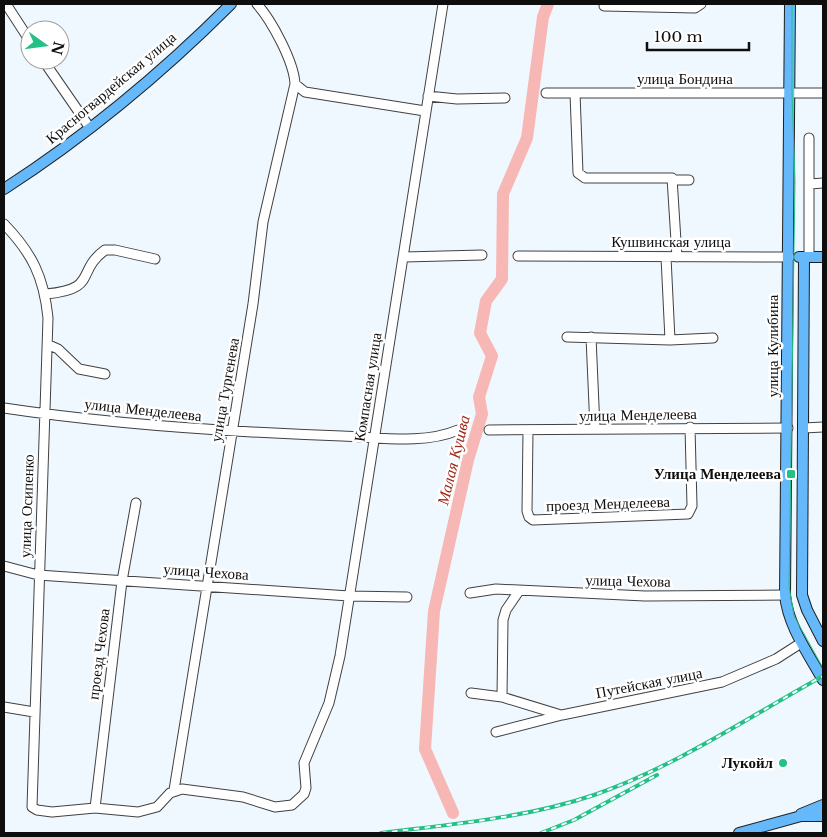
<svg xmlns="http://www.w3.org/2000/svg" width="827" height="837" font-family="'Libre Baskerville',serif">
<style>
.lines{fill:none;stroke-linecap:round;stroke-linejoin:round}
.river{stroke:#f7b7b4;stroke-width:12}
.minor-casing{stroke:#414141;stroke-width:11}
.major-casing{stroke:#1f1f1f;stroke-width:12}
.minor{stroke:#fff;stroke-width:9}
.major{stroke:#65b8fa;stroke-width:10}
.tram{stroke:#24c187;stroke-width:1}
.rail-casing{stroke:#24c187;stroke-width:4}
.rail{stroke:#fff;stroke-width:2;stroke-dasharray:5.5;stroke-linecap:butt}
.poi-dot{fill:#24c187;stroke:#fff;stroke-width:2}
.labels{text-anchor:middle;stroke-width:5;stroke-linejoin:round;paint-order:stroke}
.street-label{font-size:15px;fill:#0e0e0e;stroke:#fff}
.poi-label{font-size:15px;font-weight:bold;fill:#0e0e0e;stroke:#fff;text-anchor:end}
.water-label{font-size:16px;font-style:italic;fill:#a22615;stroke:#fff}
</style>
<rect width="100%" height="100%" fill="#f0f8ff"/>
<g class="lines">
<path class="river" d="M453,813l-28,-64 9,-138 34,-151 14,-46 -3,-17 13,-41 -12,-23 6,-32 16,-22 1,-85 24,-56 16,-121 5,-13"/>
<g class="minor-casing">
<path id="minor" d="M6,4l24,37
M604,6l91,2 6,-4
M43,60l47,68
M295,84l10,8 120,19
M546,93h277
M575,93l3,80 7,5h87l5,79
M428,96l29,3 48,-1
M809,138v119
M673,180h16
M810,184l13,-1
M4,224c28,29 40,53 44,94l-16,489 5,3 15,2 43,-4 43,4 19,-5 13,-14 12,-4 61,8 32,10 17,-2 12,-11 2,-6 -2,-25 25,-60 11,-47 103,-652
M518,256l271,1
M404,257l78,-2
M666,257l4,83
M46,294c53,-5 29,-22 59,-44h10l40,9
M567,337l103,3 43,-2
M591,337l4,92
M49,345l9,4 21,20 26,5
M4,408c112,17 225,24 338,28 37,1 81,9 116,-6
M804,428l19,-1
M489,430l299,-2
M528,431l-1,80 2,6 4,3 155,-6 4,-8 -2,-79
M4,566l34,9 311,21 58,1
M519,591l-13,19 -3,10 -1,77 59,18
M470,593l26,-4 149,7 140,-1
M471,693l31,4
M4,707l30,5
M496,732l66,-17 160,-33 54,-23 25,-16
M174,790l79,-486 10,-82 32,-138c-1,-22 -23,-63 -38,-80
M95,808l27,-227 14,-78"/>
</g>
<g class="major-casing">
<path id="major" d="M790,4l-5,591c3,31 23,58 38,85
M4,189c82,-53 158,-116 227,-185
M799,257h24
M804,257l-2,338 5,15 16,31
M801,814l22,-9
M739,833l62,-17h22"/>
</g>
<use href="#minor" class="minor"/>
<use href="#major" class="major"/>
<path class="tram" d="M792,4v89l3,88 -6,405 5,30 29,52"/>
<g class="rail-casing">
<path id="rail" d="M381,833c72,-9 145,-15 213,-38 81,-28 155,-78 229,-119
M541,833l33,-13 83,-45"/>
</g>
<use href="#rail" class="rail"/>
</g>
<g class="poi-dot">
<rect x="786" y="469" width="10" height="10" rx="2.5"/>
<circle cx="783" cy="763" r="5"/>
</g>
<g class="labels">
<g class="street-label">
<text x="685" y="84">улица Бондина</text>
<text transform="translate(111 88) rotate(-40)" y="5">Красногвардейская улица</text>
<text x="671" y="247">Кушвинская улица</text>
<text transform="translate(773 346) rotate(-90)" y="5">улица Кулибина</text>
<text transform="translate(368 387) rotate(-81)" y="5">Компасная улица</text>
<text transform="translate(225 390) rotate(-80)" y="5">улица Тургенева</text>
<text transform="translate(143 410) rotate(6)" y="5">улица Менделеева</text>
<text transform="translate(638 415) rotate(-1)" y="5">улица Менделеева</text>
<text transform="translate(608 504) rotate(-2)" y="5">проезд Менделеева</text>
<text transform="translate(27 506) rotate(-88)" y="5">улица Осипенко</text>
<text transform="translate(206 572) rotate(4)" y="5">улица Чехова</text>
<text transform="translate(628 581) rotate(1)" y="5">улица Чехова</text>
<text transform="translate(99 654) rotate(-83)" y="5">проезд Чехова</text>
<text transform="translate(649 683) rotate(-11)" y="5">Путейская улица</text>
</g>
<g class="poi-label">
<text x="781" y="479">Улица Менделеева</text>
<text x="773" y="768">Лукойл</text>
</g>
<g class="water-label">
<text transform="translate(453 460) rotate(-76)" y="6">Малая Кушва</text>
</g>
</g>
<rect width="827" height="837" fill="none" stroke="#0e0e0e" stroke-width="10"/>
<g transform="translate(45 45) rotate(104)"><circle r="24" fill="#ffffff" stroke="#9f9f9f"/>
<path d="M0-4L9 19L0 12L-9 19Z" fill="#24c187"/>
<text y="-8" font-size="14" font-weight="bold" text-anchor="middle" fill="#0e0e0e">N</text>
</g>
<path d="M647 42v8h102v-8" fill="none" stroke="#0e0e0e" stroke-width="2.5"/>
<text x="654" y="42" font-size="15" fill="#0e0e0e" stroke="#ffffff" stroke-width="4" paint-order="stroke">100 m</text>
</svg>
